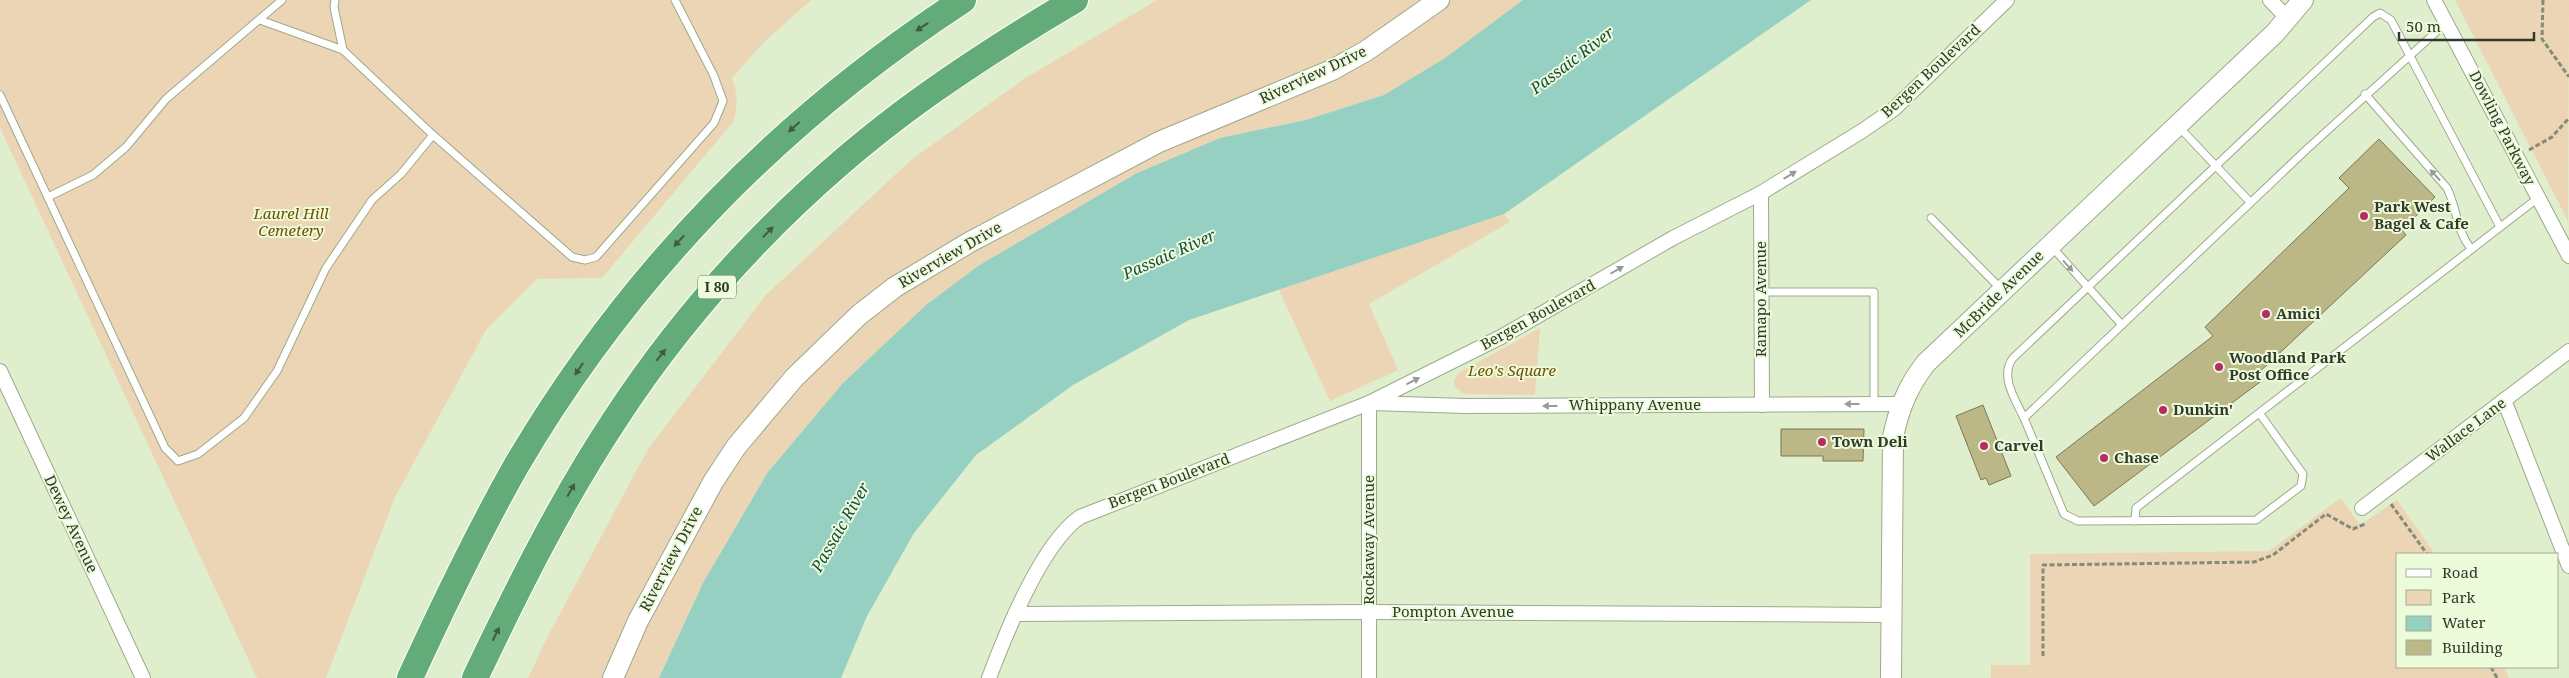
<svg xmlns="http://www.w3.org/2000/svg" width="2569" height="678" font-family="'Noto Serif',serif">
<rect width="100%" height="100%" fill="#dfeecd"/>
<g fill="#ecd5b4">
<path d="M0,0h811l-47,42 -32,36c6,17 6,28 1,44l-131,156 -65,1 -51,51 -91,167 -69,181h-69l-257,-550z"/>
<path d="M1157,0h366l-78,58 -61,37 -78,25 -86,18 -83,35 -159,93 -52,39 -83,78 -75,89 -65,111 -44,95h-131l19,-40 101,-189 118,-154 145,-135 113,-81z"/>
<path d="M2455,0h114l-1,221z"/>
<path d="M1504,214l6,8 -141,82 29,66 -68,31 -51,-111z"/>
<path d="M1540,328l-5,67 -71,-1 -9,-7 -1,-7 6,-8z"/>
<path d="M2341,498l19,27 37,-25 38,54h-37v113h106l5,11h-518v-13h39v-111l239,-3z"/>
</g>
<path fill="#95d0c2" d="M1523,0h288l-307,214 -315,106 -116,65 -97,70 -62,78 -47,83 -26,62h-182l44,-95 65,-111 75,-89 83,-78 52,-39 159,-93 83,-35 86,-18 78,-25 61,-37z"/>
<g fill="#bcb787" stroke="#7b7758">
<path d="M2379,139l56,58 -33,33 4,5 -151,141 5,6 -166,124 -38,-49 157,-121 -8,-9 144,-139 -10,-10z"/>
<path d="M1983,405l28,71 -22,9 -3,-7 -5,2 -25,-64z"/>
<path d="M1781,429h83l-1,32h-40v-5h-42z"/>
</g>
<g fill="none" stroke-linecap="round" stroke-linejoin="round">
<g stroke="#9caa8b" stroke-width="9">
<g id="lane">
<path d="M335,0l-1,7 9,43"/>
<path d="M260,20l83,30 90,85 139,122 13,3 11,-3 118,-134 9,-22 -9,-25 -39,-76"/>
<path d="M2365,94l82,94c11,22 8,40 24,61"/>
<path d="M0,95l165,353 13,13 20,-7 46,-36 33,-47 49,-103 46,-68 29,-26 32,-39"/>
<path d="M2178,126l72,76"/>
<path d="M48,197l45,-22 33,-28 40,-48 116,-99"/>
<path d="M1931,218l71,72"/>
<path d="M2052,247l70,78"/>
<path d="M1761,292h113v112"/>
<path d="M2260,414l43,60 -2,12 -45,34 -178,1 -14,-7 -40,-96 283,-269 139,-126"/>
<path d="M2024,418c-8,-17 -25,-42 -11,-60l360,-341 7,-4 11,7 109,207"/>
<path d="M2135,521l1,-13 402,-310"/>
</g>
</g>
<g stroke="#9caa8b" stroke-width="16">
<g id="street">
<path d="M2270,0l18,19"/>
<path d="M2434,0l135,256"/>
<path d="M1761,193l1,212"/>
<path d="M0,371l143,307"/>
<path d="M2504,400l65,166"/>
<path d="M1369,403v275"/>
<path d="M1370,403l95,3 436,-2"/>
<path d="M2362,508l207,-157"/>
<path d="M1015,614l354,-2 522,3"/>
<path d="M989,678c17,-45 52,-134 91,-161l289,-114 132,-66 172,-99 88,-45 101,-62 32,-22 113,-109"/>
</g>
</g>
<g stroke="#9caa8b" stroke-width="22">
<g id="secondary">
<path d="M613,678l25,-57 75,-139 23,-35 58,-69 65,-63 36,-28 75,-45 189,-100 173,-72 34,-19 73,-51"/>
<path d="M1891,678l2,-241c6,-29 15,-51 33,-74l349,-330 28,-33"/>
</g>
</g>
<g stroke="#fff" stroke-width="28">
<g id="highway">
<path d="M410,678c33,-72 67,-143 106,-212 112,-191 262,-345 447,-466"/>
<path d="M475,678c42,-88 85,-175 139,-257 81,-125 191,-239 313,-326 48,-34 97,-65 148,-95"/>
</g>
</g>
<g stroke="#828c76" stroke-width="3" stroke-dasharray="5 2.5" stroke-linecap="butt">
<path d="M2543,0l-1,39 27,38"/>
<path d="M2529,150l23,-13 17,-19"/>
<path d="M2391,504l36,50"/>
<path d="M2043,656v-91l211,-3 19,-7 53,-41 27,15 12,-5"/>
<path d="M2491,667l6,11"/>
</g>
<use href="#lane" stroke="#fff" stroke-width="7"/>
<use href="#street" stroke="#fff" stroke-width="14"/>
<use href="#secondary" stroke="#fff" stroke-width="20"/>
<use href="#highway" stroke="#63ab79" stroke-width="26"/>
</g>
<defs><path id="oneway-solid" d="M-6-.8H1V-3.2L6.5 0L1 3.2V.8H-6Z" transform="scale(1.25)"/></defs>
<g fill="#415a42">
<use href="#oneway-solid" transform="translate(922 27) rotate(146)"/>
<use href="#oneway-solid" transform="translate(794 127) rotate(138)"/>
<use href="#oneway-solid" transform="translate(768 232) rotate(-46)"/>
<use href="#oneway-solid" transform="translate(679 241) rotate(133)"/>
<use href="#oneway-solid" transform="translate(661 355) rotate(-52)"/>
<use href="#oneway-solid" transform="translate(579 369) rotate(124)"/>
<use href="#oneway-solid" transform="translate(571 490) rotate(-61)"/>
<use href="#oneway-solid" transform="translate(496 634) rotate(-64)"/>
</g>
<g fill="#989c95">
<use href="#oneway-solid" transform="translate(1790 175) rotate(-31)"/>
<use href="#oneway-solid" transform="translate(2435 175) rotate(-133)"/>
<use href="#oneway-solid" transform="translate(2068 266) rotate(48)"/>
<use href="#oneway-solid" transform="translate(1617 270) rotate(-30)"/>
<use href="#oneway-solid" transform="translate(1413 381) rotate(-27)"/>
<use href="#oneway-solid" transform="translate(1852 404) rotate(180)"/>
<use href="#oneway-solid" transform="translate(1550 406) rotate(180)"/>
</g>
<g fill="#b72b62" stroke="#ecfbda" stroke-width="2">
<circle cx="2364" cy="216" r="5"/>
<circle cx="2266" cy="314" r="5"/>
<circle cx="2219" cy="367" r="5"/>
<circle cx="2163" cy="410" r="5"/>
<circle cx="1822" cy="442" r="5"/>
<circle cx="1984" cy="446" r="5"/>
<circle cx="2104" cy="458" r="5"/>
</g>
<g text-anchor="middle" stroke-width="4" stroke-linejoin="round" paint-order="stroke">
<rect fill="#ecfbda" stroke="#6a7260" stroke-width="1" x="698" y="275.5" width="38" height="23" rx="4"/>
<g font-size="14" font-weight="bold" fill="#32382b">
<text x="717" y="292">I 80</text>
</g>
<g font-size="15" fill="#32382b" stroke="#ecfbda">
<text transform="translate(1931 71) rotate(-43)" y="5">Bergen Boulevard</text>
<text transform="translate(1313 75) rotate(-25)" y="5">Riverview Drive</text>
<text transform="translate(2502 128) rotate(63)" y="5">Dowling Parkway</text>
<text transform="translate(950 255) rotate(-30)" y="5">Riverview Drive</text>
<text transform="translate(1999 294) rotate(-44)" y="5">McBride Avenue</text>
<text transform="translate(1761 299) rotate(-90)" y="5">Ramapo Avenue</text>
<text transform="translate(1538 315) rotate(-29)" y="5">Bergen Boulevard</text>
<text x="1635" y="410">Whippany Avenue</text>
<text transform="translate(2466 430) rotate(-37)" y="5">Wallace Lane</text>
<text transform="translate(1169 481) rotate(-21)" y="5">Bergen Boulevard</text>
<text transform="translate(71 524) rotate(65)" y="5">Dewey Avenue</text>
<text transform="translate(1369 540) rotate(-90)" y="5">Rockaway Avenue</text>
<text transform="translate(671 559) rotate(-62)" y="5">Riverview Drive</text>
<text x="1453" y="617">Pompton Avenue</text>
</g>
<g font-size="15" font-weight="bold" fill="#32382b" stroke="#ecfbda" text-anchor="start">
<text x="2374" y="212">Park West<tspan x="2374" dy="17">Bagel &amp; Cafe</tspan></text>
<text x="2276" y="319">Amici</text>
<text x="2229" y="363">Woodland Park<tspan x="2229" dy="17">Post Office</tspan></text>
<text x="2173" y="415">Dunkin'</text>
<text x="1832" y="447">Town Deli</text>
<text x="1994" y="451">Carvel</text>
<text x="2114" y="463">Chase</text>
</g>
<g font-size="15" font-style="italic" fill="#754f03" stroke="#ecfbda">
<text x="291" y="219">Laurel Hill<tspan x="291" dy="17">Cemetery</tspan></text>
<text x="1512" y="376">Leo's Square</text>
</g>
<g font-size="16" font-style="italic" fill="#194c42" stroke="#ecfbda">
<text transform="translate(1572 60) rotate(-37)" y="6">Passaic River</text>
<text transform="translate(1169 254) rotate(-24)" y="6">Passaic River</text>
<text transform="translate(840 527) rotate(-60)" y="6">Passaic River</text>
</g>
</g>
<rect x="2396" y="553" width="162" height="115" fill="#ecfbda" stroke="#a2ad94"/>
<rect x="2406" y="569" width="25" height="8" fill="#ffffff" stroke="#a2ad94"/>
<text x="2442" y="578" font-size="15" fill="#32382b">Road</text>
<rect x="2406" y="590" width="25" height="15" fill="#ecd5b4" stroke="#a2ad94"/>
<text x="2442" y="603" font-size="15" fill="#32382b">Park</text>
<rect x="2406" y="616" width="25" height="15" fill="#95d0c2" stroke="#a2ad94"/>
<text x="2442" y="628" font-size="15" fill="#32382b">Water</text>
<rect x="2406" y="640" width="25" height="15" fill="#bcb787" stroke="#a2ad94"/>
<text x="2442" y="653" font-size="15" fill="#32382b">Building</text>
<path d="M2399 32v8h135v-8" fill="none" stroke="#32382b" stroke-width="2.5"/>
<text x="2406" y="32" font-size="15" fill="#32382b" stroke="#ecfbda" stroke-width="4" paint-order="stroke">50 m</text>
</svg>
